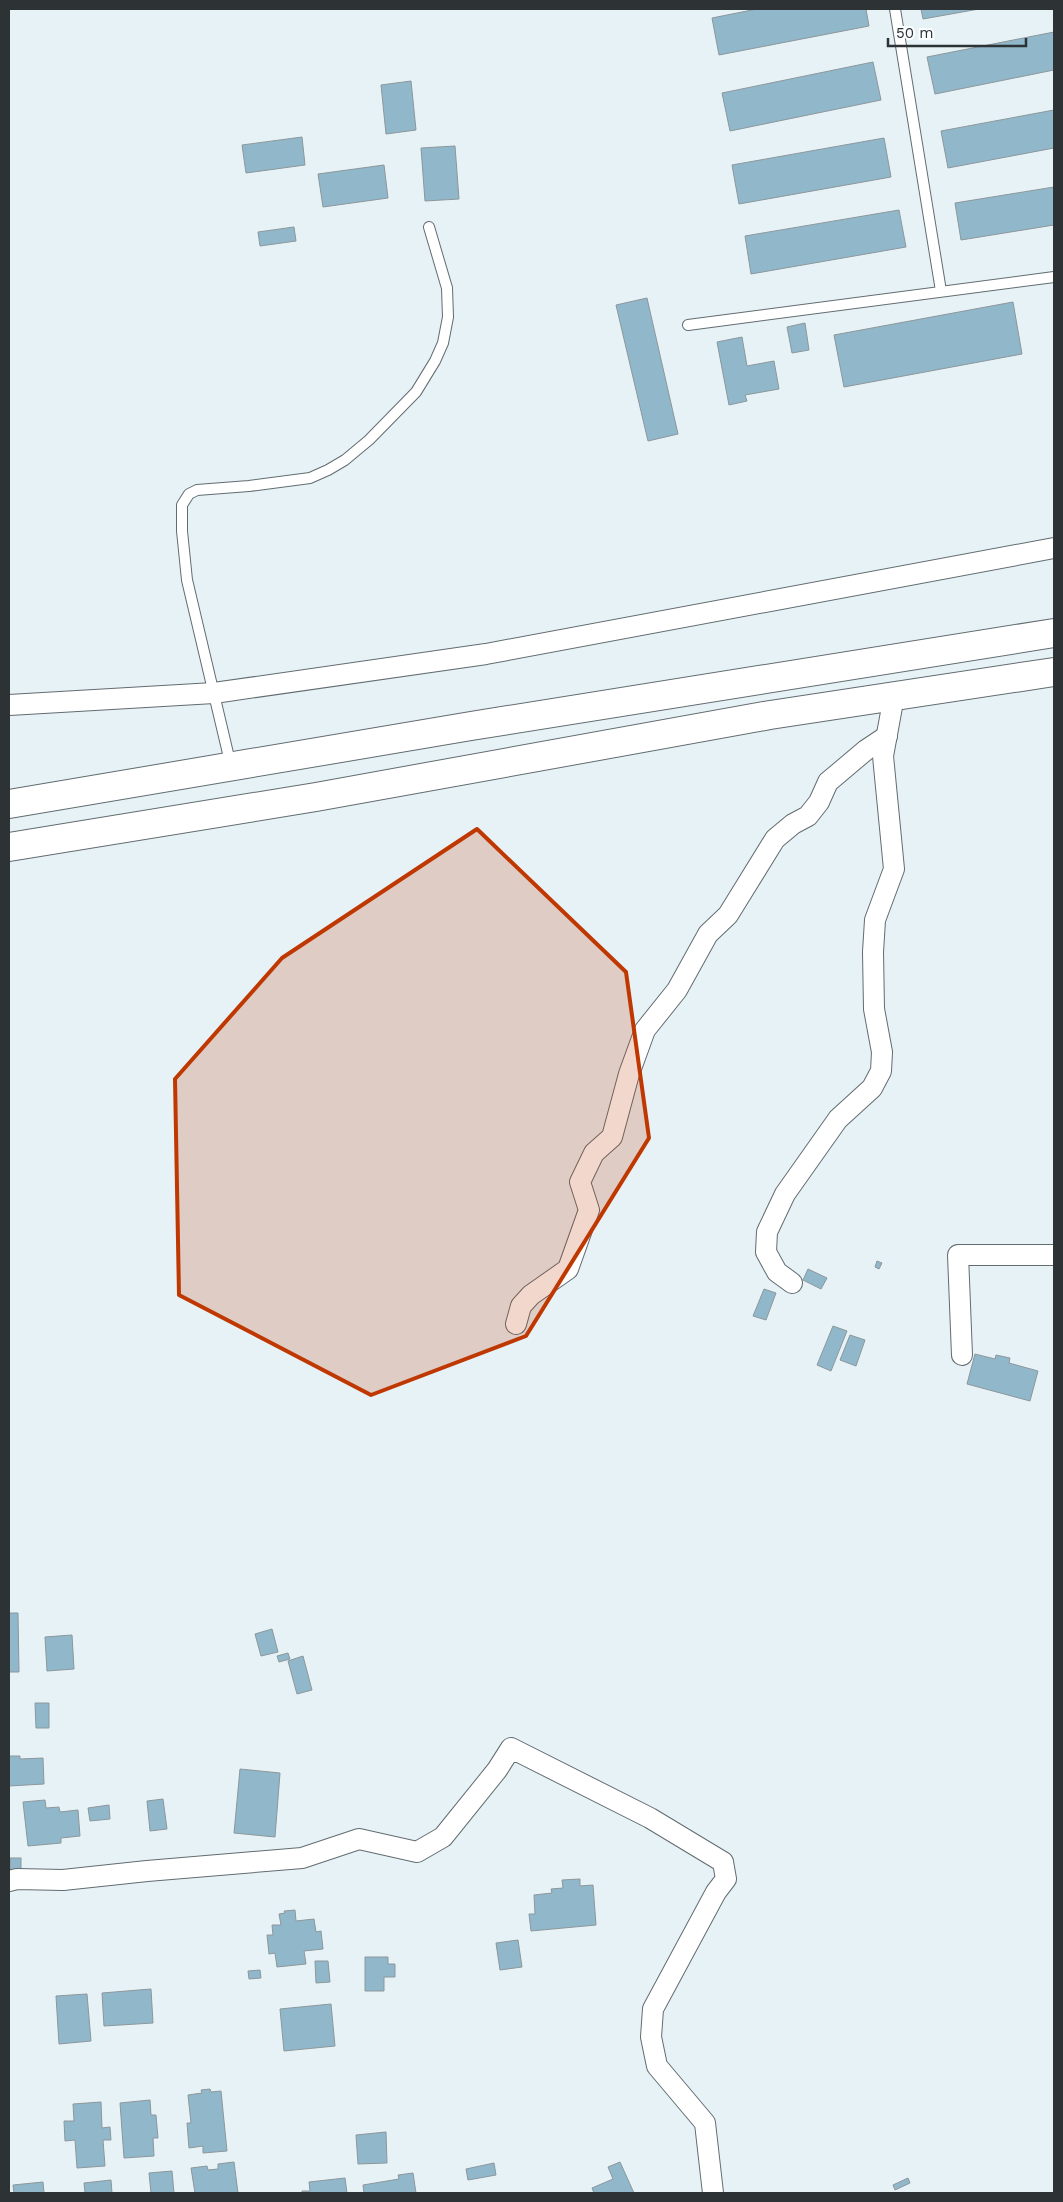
<svg xmlns="http://www.w3.org/2000/svg" width="1063" height="2202" font-family="'Work Sans',sans-serif">
<rect width="100%" height="100%" fill="#e7f2f7"/>
<g fill="#91b8ca" stroke="#8c979b">
<path d="M757,9h109l3,17 -150,29 -7,-37z"/>
<path d="M921,9h58l-56,10z"/>
<path d="M1054,32v38l-119,24 -8,-37z"/>
<path d="M873,62l8,38 -151,31 -8,-38z"/>
<path d="M411,81l5,49 -30,4 -5,-49z"/>
<path d="M1054,110v38l-106,20 -7,-37z"/>
<path d="M302,137l3,28 -59,8 -4,-28z"/>
<path d="M884,138l7,39 -152,27 -7,-39z"/>
<path d="M455,146l4,53 -34,2 -4,-53z"/>
<path d="M384,165l4,33 -65,9 -5,-33z"/>
<path d="M1054,187v38l-93,15 -6,-37z"/>
<path d="M899,210l7,37 -155,27 -6,-38z"/>
<path d="M294,227l2,14 -36,5 -2,-14z"/>
<path d="M647,298l31,136 -30,7 -32,-136z"/>
<path d="M1013,302l9,52 -178,33 -10,-52z"/>
<path d="M805,323l4,27 -17,3 -5,-26z"/>
<path d="M742,337l5,29 27,-5 5,28 -34,6 2,6 -18,4 -12,-63z"/>
<path d="M877,1261l5,2 -3,6 -4,-2z"/>
<path d="M808,1269l19,9 -6,11 -18,-9z"/>
<path d="M764,1289l12,4 -10,27 -13,-4z"/>
<path d="M833,1326l14,5 -16,40 -14,-6z"/>
<path d="M850,1335l15,5 -9,26 -16,-6z"/>
<path d="M975,1354l20,5 1,-4 14,3 -1,5 29,8 -8,30 -63,-17z"/>
<path d="M9,1613h9l1,59h-10z"/>
<path d="M272,1629l6,23 -17,4 -6,-22z"/>
<path d="M72,1635l2,34 -27,2 -2,-34z"/>
<path d="M288,1653l2,6 -11,3 -2,-6z"/>
<path d="M303,1656l9,34 -15,4 -9,-33z"/>
<path d="M35,1703h14v25h-13z"/>
<path d="M9,1756h11v3l23,-1 1,26 -35,2z"/>
<path d="M240,1769l40,4 -5,64 -41,-4z"/>
<path d="M163,1799l4,30 -17,2 -3,-30z"/>
<path d="M45,1800l1,8 13,-1 1,5 18,-2 2,26 -19,2v5l-33,3 -5,-44z"/>
<path d="M109,1805l1,14 -20,2 -2,-13z"/>
<rect x="10" y="1858" width="11" height="12"/>
<path d="M580,1879v7l13,-1 3,40 -65,6 -2,-17h6l-1,-19 18,-2 -1,-4 12,-1 -1,-8z"/>
<path d="M295,1910l1,11 18,-2 2,13 5,-1 2,18 -19,2 2,13 -29,3 -2,-14 -6,1 -2,-19h6l-1,-10h9l-2,-11 6,-1 -1,-2z"/>
<path d="M518,1940l4,27 -22,3 -4,-27z"/>
<path d="M365,1957h23v7h7v13h-11v14h-19z"/>
<path d="M315,1961h13l2,21 -14,1z"/>
<path d="M260,1970l1,8 -12,1 -1,-8z"/>
<path d="M151,1989l2,34 -49,3 -2,-33z"/>
<path d="M87,1994l4,47 -32,3 -3,-48z"/>
<path d="M331,2004l4,42 -51,5 -4,-42z"/>
<path d="M210,2089l1,3 10,-1 6,60 -24,2v-7l-14,2 -2,-25h4l-3,-28 14,-2 -1,-3z"/>
<path d="M150,2100l1,15h5l2,23h-5l1,18 -30,2 -4,-55z"/>
<path d="M101,2102l1,26 8,-1 1,13h-8l2,26 -28,2 -2,-28 -10,1 -1,-20h10l-1,-17z"/>
<path d="M386,2132l1,31 -29,1 -2,-29z"/>
<path d="M234,2162l4,31h-43l-4,-25 16,-2 1,4 10,-1v-5z"/>
<path d="M620,2162l14,31h-40l-2,-5 21,-9 -5,-12z"/>
<path d="M494,2163l2,12 -28,5 -2,-11z"/>
<path d="M172,2171l2,22h-23l-2,-20z"/>
<path d="M413,2173l3,20h-52l-1,-8 36,-6 -1,-4z"/>
<path d="M345,2178l2,15h-45v-2h8l-1,-9z"/>
<path d="M908,2178l2,5 -15,7 -2,-5z"/>
<path d="M111,2180l1,13h-27l-1,-10z"/>
<path d="M43,2182l1,11h-30l-1,-8z"/>
</g>
<g fill="none" stroke-linecap="round" stroke-linejoin="round">
<g stroke="#626c70" stroke-width="12">
<g id="service">
<path d="M895,9l46,282"/>
<path d="M688,325l366,-48"/>
<path d="M231,766l-44,-186 -5,-49v-26l7,-11 8,-4 52,-4 61,-8 18,-8 17,-10 24,-20 47,-48 19,-31 8,-18 5,-26 -1,-29 -18,-61"/>
</g>
</g>
<g stroke="#626c70" stroke-width="22">
<g id="minor">
<path d="M9,705l205,-12 272,-39 568,-106"/>
<path d="M792,1283l-15,-11 -11,-20 1,-20 18,-38 53,-75 34,-31 9,-17 1,-19 -8,-43 -1,-57 2,-32 19,-51 -11,-113 11,-60"/>
<path d="M516,1324l5,-18 10,-11 37,-26 21,-59 -9,-28 14,-29 18,-16 17,-63 16,-44 32,-40 31,-56 20,-19 47,-76 18,-15 15,-8 11,-14 9,-20 38,-32 21,-14"/>
<path d="M962,1355l-4,-100h96"/>
<path d="M9,1881l8,-2 46,1 84,-9 155,-13 57,-19 58,13 26,-15 54,-67 14,-22 139,70 73,44 3,17 -10,13 -63,117 -2,28 6,29 48,57 8,70"/>
</g>
</g>
<g stroke="#626c70" stroke-width="30">
<g id="trunk">
<path d="M9,804l462,-78 583,-93"/>
<path d="M9,847l307,-50 454,-82 284,-43"/>
</g>
</g>
<use href="#service" stroke="#fff" stroke-width="10"/>
<use href="#minor" stroke="#fff" stroke-width="20"/>
<use href="#trunk" stroke="#fff" stroke-width="28"/>
</g>
<path fill="#c03801" fill-opacity="0.2" stroke="#c03801" stroke-width="4" stroke-linejoin="round" d="M477,829l149,143 23,166 -123,198 -155,59 -192,-100 -4,-216 107,-121z"/>
<rect width="1063" height="2202" fill="none" stroke="#2d3234" stroke-width="20"/>
<path d="M888 38v8h138v-8" fill="none" stroke="#2d3234" stroke-width="2.5"/>
<text x="896" y="38" font-size="15" fill="#2d3234" stroke="#fcfeff" stroke-width="4" paint-order="stroke">50 m</text>
</svg>
